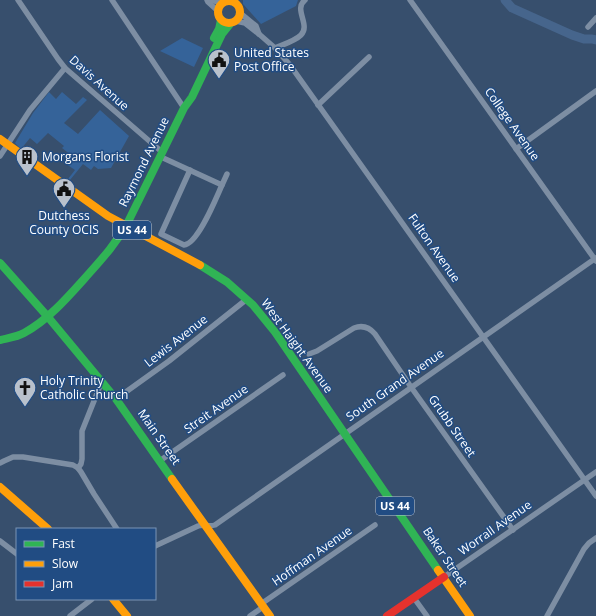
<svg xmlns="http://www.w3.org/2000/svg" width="596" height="616" font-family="'Open Sans',sans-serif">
<rect width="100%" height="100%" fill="#374f6d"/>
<g fill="#356399">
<path d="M243,0h55l-2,6 -35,18 -18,-20z"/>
<path d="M182,38l21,10 -9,19 -34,-16z"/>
<path d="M49,92l7,7 6,-7 14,12 7,-7 4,3 -23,23 14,11 22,-24 29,26 -18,32 -13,1 -4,-3 -3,4 -8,-6 -13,16 -2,-1 7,-9 -9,-6 5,-9 -9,-7 2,-2 -16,-13 -11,11 -7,-6 -9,11 -6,-6 18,-30z"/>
</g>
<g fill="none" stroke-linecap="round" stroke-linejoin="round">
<path stroke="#46658c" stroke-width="9" d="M505,0l7,8 60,27 12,4h8l4,1"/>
<g stroke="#7d8ea3" stroke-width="5.5">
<path d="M18,0l40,59 7,9 97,84"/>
<path d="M112,0l72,108"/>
<path d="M207,0l1,2 10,9"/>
<path d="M212,0l10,4"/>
<path d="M410,0l186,261"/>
<path d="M240,13l16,13 3,8"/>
<path d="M236,21l9,2 14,11 16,14 15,17 306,431"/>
<path d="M588,27l8,-9"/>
<path d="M275,48c7,-3 20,-7 26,-13 10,-10 -8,-26 4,-35"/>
<path d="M318,105l51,-48"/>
<path d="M516,149l80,-58"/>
<path d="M0,156l30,-46 35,-42"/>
<path d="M161,157l61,28 5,-11"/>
<path d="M190,170l-29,64 23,11c14,-1 32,-47 38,-60"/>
<path d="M309,354l8,-3 37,-23c8,-3 15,-1 21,6l36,53 102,143"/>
<path d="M116,399l53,-38 78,-62"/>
<path d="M161,460l122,-85"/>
<path d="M0,463l4,-2 9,-4h10l50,8 5,3 3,4 13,22 23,35"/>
<path d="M78,468l3,-4 1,-5v-28l20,-50"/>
<path d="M0,541l17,13"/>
<path d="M155,546l43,-20c6,-2 11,1 17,-1l381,-267"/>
<path d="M444,577l152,-105"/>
<path d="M414,598l13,18"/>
<path d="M261,604l114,-79"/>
<path d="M70,616l22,-17"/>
<path d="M250,616l13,-9"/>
<path d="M547,616l37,-67 5,-6 7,-5"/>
</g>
<g stroke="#30b455" stroke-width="8">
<path d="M214,38l5,-9 2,-9"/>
<path d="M0,263l48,54 68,82 56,80"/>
<path d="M200,265l27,17 26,23 22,27 163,238"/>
<path d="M0,340c8,-2 17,-3 24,-7 24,-13 43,-35 61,-55 16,-18 31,-34 43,-56l56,-114 8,-11 30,-63 8,-10"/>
</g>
<g stroke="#ff9f0a" stroke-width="8">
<circle cx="229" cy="12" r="11"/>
<path d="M0,139l108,77 92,49"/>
<path d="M172,479l98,137"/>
<path d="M0,487l48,42"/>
<path d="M438,570l32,46"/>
<path d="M113,599l14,17"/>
</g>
<path stroke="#e5322d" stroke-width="8" d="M387,616l57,-39"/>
</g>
<defs>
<g id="civic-pin" transform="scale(1.15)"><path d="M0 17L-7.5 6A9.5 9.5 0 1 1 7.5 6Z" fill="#b9c1cc" stroke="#214c83"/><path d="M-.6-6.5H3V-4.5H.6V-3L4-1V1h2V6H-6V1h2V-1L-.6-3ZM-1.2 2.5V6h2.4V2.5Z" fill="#111"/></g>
<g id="building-pin" transform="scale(1.15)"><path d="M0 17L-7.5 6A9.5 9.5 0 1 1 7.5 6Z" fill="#b9c1cc" stroke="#214c83"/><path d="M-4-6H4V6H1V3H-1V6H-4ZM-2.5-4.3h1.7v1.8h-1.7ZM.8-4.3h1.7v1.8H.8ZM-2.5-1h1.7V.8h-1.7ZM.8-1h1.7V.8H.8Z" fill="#111"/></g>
<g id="church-pin" transform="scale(1.15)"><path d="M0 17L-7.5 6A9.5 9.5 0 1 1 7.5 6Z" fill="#b9c1cc" stroke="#214c83"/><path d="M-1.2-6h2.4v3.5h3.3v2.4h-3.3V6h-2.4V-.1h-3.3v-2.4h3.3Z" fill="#111"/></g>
</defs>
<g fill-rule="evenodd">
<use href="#civic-pin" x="219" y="60"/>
<use href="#building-pin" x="27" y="157"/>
<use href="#civic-pin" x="64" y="189"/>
<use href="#church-pin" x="25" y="388"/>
</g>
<g text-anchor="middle" stroke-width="3" stroke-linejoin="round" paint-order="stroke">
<g fill="#214c83" stroke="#bcc9da" stroke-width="1">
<rect x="113" y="221" width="38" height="18" rx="3"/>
<rect x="376" y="497" width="38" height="18" rx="3"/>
</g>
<g font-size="11" font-weight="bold" fill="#fff">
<text x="132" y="234">US 44</text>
<text x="395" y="510">US 44</text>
</g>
<g font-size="12" fill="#fff" stroke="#214c83" text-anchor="start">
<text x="234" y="57">United States<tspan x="234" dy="14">Post Office</tspan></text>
<text x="42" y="161">Morgans Florist</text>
<text x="64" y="220" text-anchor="middle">Dutchess<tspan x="64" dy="14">County OCIS</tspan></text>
<text x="40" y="385">Holy Trinity<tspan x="40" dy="14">Catholic Church</tspan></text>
</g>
<g font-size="12" fill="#fff" stroke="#214c83">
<text transform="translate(99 83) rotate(42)" y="4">Davis Avenue</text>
<text transform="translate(512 124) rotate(55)" y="4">College Avenue</text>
<text transform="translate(144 162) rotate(-64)" y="4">Raymond Avenue</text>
<text transform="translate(434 248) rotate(55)" y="4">Fulton Avenue</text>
<text transform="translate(176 341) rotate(-38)" y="4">Lewis Avenue</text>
<text transform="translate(297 346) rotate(54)" y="4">West Haight Avenue</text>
<text transform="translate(395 385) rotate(-35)" y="4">South Grand Avenue</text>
<text transform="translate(216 409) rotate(-35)" y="4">Streit Avenue</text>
<text transform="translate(452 426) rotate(55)" y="4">Grubb Street</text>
<text transform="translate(159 437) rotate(55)" y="4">Main Street</text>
<text transform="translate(495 528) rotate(-35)" y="4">Worrall Avenue</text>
<text transform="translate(312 556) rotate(-35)" y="4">Hoffman Avenue</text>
<text transform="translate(445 557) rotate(56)" y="4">Baker Street</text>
</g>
</g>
<rect x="16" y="528" width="140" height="72" fill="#214c83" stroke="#7a94b5"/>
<rect x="24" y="541" width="20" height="6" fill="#30b455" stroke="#7a94b5"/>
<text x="52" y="548" font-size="12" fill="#ffffff">Fast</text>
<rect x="24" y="561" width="20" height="6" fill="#ff9f0a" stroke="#7a94b5"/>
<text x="52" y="568" font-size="12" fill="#ffffff">Slow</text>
<rect x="24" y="581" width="20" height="6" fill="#e5322d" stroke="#7a94b5"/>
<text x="52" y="588" font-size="12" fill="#ffffff">Jam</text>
</svg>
